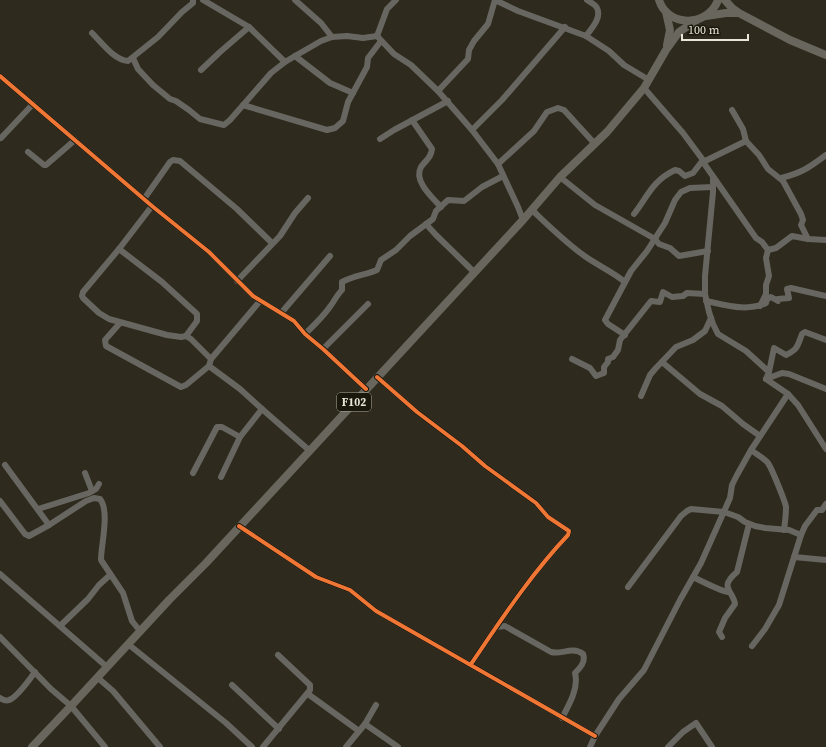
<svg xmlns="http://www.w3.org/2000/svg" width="826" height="747" font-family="'Source Serif 4',serif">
<rect width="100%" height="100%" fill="#2e2a1d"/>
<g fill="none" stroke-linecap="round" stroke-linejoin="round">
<g stroke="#686661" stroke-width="6">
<path d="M203,0l46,27 36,35"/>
<path d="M295,0l26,23 11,14"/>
<path d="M495,0l23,11 68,25 23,15 15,14 25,15"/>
<path d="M92,33c9,9 22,27 36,28l30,-24 24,-25 11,-9v-3"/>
<path d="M377,36l17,18 17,11 27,26 34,39 26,34 20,43 5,13"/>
<path d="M377,36l10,-27 9,-9"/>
<path d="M586,36c5,-7 16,-18 11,-28 -1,-3 -7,-6 -10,-8"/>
<path d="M295,56l35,27 23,10"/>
<path d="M133,58l5,11 15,16 17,14 6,2 13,9 11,9 24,6 6,-5 41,-47 14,-11 10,-6 26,-15 11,-4 15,-1 16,2 14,-2"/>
<path d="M201,70l19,-18 29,-25"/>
<path d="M0,76l152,130 57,46 44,44 41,25 11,13 18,15 43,40"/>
<path d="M644,88l39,45 20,27v2l53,76 6,4 6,8 -2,8 3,18 -3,9v9l-6,12"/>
<path d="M438,91l30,-32 1,-9 5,-9 14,-17 7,-24"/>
<path d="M243,105l84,25 8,-2 8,-7 5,-19 19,-35 1,-9 13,-17"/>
<path d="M732,110l11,19 3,12 13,14 9,14 15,12 18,33 2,6 -2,5 7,14"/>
<path d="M412,120l20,29c-1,9 -6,11 -11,18 -8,14 12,31 20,40"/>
<path d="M472,130l30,-30 63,-73"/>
<path d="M1,138l32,-34"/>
<path d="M380,139l14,-9 54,-29"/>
<path d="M28,152l16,13h2l29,-25"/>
<path d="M703,162l43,-21"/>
<path d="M498,164l36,-33 13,-19 11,-4 6,2 31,34"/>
<path d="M560,177l35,28 60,34 4,5 11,4 9,8 29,-5"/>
<path d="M713,178v14l-8,84v18l4,18 4,12 5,10 28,17 23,21 -3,7"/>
<path d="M781,178c20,-5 28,-10 45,-23"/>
<path d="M144,199l26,-37 3,-2 7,1 57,48 35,34"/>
<path d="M152,206l-33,43 -36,43 -1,4 1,2 16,15 10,6 58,16 14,2 5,-1 5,3 20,20 -2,7 31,23 22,20 48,42"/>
<path d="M532,210c17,16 34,33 54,47 13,9 27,15 39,25"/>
<path d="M634,214c14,-18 18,-33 41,-44l4,1 6,5 8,-3 10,-13"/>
<path d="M426,224l10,11 38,37"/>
<path d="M119,249l43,33 35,32v7l-11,15"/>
<path d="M768,250l8,-2 16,-12 16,3 18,1"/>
<path d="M237,281l43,-45 15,-23 13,-15"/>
<path d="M706,301c20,4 41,11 60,2l1,-4 4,-2 7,4v-2l11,-1 -2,-9 4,-1 35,8"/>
<path d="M282,312l48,-56"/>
<path d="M120,323l-15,17 1,6 75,41 5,-2 23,-19"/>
<path d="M305,334c8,-8 17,-16 24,-26 5,-6 7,-12 13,-18v-8c11,-6 23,-7 35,-12l4,-10 15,-10 14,-14 23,-17 3,-8 12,-11 16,1 18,-14 21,-11"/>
<path d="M625,335l-17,-11 -3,-4 26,-49 16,-20 18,-28 10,-23 6,-8 9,-4 23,-1"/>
<path d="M323,349l45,-45"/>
<path d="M211,359l49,-58"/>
<path d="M572,359l18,9 6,8 8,-3v-6l4,-5v-3l5,-2 5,-7 2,-10 31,-39 9,1 3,-10 9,5 11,-1 4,-3 18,1"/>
<path d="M662,362l38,32 22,12 21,18 17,12"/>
<path d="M769,372l5,-24 12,7c12,-6 11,-8 16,-21l3,-2 21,8"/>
<path d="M377,377l40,35 45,34 23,20 51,37 12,14 21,14 -1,4c-37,39 -67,85 -97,129"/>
<path d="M766,379l22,15 10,11 28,44"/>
<path d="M766,379l16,-6 7,1 37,15"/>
<path d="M641,396l9,-21 5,-6 21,-22 17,-7 12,-9 6,-13"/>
<path d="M751,450c5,4 13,8 17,13 4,6 17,38 18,44 0,8 -1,15 -2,23"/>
<path d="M5,465l44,60"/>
<path d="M85,473l7,18"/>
<path d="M193,473l24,-46h5l18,10"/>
<path d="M221,477l19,-40 22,-28"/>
<path d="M0,501l25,33 4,2 20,-11 37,-24 8,-3 6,1c10,12 1,46 1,61l22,33 9,28 8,10"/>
<path d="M38,509l51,-16 7,-4 3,-5"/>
<path d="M239,526l77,51 34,13 26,21 219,125"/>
<path d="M794,557l32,3"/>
<path d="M0,574l107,93"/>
<path d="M693,577c8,4 28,14 35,15"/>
<path d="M628,587l53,-71 6,-5 4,-2 33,3 14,5 7,5 10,4 10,2 24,2 12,5"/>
<path d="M60,626l28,-27 11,-14 11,-10"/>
<path d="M496,627l9,-1 46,26c11,3 21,-6 32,2 3,8 -3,14 -8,19 4,15 -6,32 -13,45"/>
<path d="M0,637l51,52 20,17 34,41"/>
<path d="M722,637l-3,-5 6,-14 10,-14c-2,-14 -17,-16 2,-32l12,-48"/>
<path d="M128,644l98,79 26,24"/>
<path d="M752,646l13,-17 14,-24 22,-70 4,-9 12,-16h5l4,-6"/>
<path d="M98,678l15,13 47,56"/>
<path d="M232,685l47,44"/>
<path d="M308,694l51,37"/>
<path d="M0,698c3,2 6,3 9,2 7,-2 21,-21 26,-28"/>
<path d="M365,724l33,23"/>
<path d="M263,747l47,-57v-5l-32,-30"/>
<path d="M346,747l19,-23 11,-19"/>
<path d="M590,747l5,-11 24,-37 25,-29 36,-70 21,-37 29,-65 2,-13 5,-10 14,-25 37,-56"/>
<path d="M668,747l15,-15 13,-9 16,24"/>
</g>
<g stroke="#69665d" stroke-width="8">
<path d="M659,0c9,28 49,27 59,0"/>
<path d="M725,0l7,8 7,5 51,27 36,15"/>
<path d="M666,12l4,18 -3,15"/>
<path d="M706,16l20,-3h12"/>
<path d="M32,747l39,-41 98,-106 37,-37 317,-343 37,-43 47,-45 37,-44 22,-38 13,-18 18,-12"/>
</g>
<g stroke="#1a170c" stroke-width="6">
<g id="cycleway">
<path d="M0,76l152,130 57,46 44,44 41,25 11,13 18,15 43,40"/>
<path d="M377,377l40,35 45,34 23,20 51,37 12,14 21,14 -1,4c-37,39 -67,85 -97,129"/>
<path d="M239,526l77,51 34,13 26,21 219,125"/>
</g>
</g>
<use href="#cycleway" stroke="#f07635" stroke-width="4"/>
</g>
<g text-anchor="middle" stroke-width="4" stroke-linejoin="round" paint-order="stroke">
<rect fill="#1a170c" stroke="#aca89a" stroke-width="1" x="337" y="393" width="34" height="18" rx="3"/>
<g font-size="11" font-weight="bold" fill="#eae6d7">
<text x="354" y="406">F102</text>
</g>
</g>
<path d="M682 34v6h66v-6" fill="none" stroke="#eae6d7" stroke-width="2"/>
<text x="688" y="34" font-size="12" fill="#eae6d7" stroke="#1a170c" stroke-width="3" paint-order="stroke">100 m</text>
</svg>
